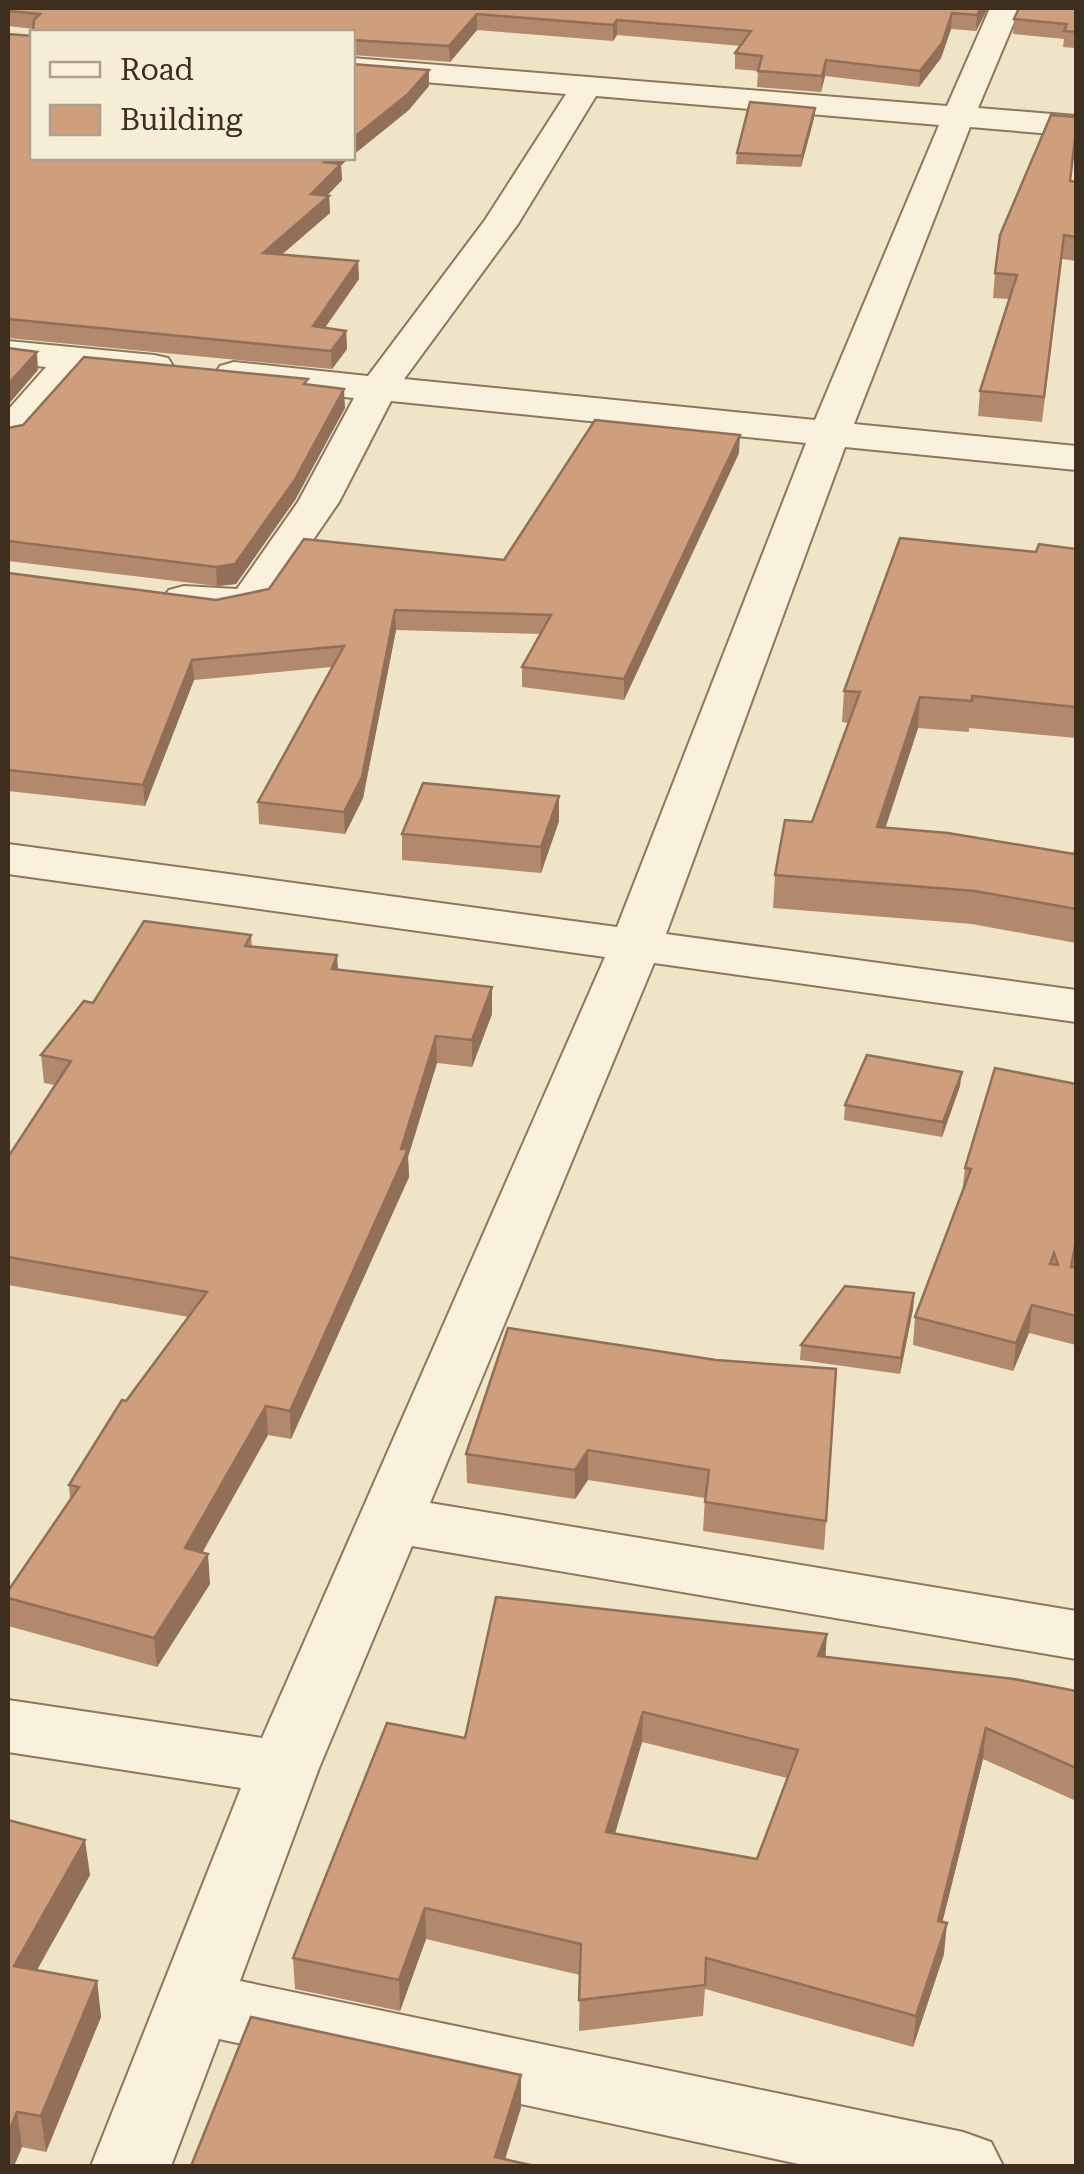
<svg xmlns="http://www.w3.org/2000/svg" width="1084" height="2174" font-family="'Roboto Serif',serif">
<rect width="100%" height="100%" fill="#f0e4c8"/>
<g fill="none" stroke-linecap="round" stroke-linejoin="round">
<g stroke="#8d765c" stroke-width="4">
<g id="minor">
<path d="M990,8h30l-42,100 98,8v20l-106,-9 -116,297 222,22v24l-231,-23 -179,487 410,56v32l-422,-59 -224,540 646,108v48l-664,-113 -93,222 -79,213 723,151 28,10 12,24h-195l-589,-127 -48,127h-80l150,-378 -233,-36v-52l254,38 343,-781 -597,-83v-30l609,83 189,-484 -415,-42 -52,101 -72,105 -28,9 -70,-8 -7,-9 7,-9 15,-4 53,3 61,-87 56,-104 -120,-12 -14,-4 -5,-8 5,-8 14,-4 134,14 117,-156 81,-126 -214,-18v-18l595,48zM596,96l343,29 -124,295 -411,-41 114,-155z"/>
<path d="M8,341l146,14 14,3 5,8 -5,8 -14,3 -70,-6 -62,70 -14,4v-35l38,-43 -38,-4z"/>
</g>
</g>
<use href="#minor" fill="#faf1dc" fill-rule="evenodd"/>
</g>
<g fill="#b2896c" fill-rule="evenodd">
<path d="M8,8h980l-12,23 -25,-2 -10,29 -22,29 -94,-11 -4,16 -64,-5 1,-16 -23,-2v-16l6,-7 -124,-11 -4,6 -136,-11 -27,32 -98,-7v-23l-318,-3 -26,-3z"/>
<path d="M1076,8v40l-13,-1 1,-8 -51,-5 1,-15z"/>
<path d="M8,34l333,131 1,15 -15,16h2l1,17 -48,41 76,7 1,18 -34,49 21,3 1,18 -15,20 -324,-31z"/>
<path d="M814,118l-13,49 -65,-3 1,-11z"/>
<path d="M1071,181l5,1v79l-14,-2 -20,163 -64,-6 2,-25 29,-92 -16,-1 2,-25z"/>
<path d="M308,384l37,24 -50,92 -59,84 -19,2 -209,-25v-133z"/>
<path d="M739,453l-115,247 -102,-13v-20l18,-33 -144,-4 -33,168 -18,36 -86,-10 -1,-22 74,-135 -138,13 -49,126 -137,-15v-218l208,27 288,-40z"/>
<path d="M1076,549v189l-107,-10v4l-51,-4 -33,100 189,26 2,-5v94l-104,-19 -199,-16 2,-33 37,-53 36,-99 -6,-1 2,-31 192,-139z"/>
<path d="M559,821l-18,52 -139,-13v-26z"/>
<path d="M251,935l1,12 86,23 154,17v27l-20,53 -35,-4 -29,94 1,20 -118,262 -23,-4 -66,118 8,31 -53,83 -149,-41v-35l62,-91 -1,-15 57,-84 63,-84 -181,-32v-128l47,-72 -11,-2 -3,-28 52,-52z"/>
<path d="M1076,1084v169l-2,14h2v78l-47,-12 -16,38 -100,-26 2,-28 47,-124 3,-25z"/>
<path d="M960,1086l-18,51 -98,-17 1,-15z"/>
<path d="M914,1293l-1,16 -13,65 -100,-14 1,-15z"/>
<path d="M508,1328l318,193 -2,29 -121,-19 2,-33 -117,-18 -13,19 -108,-16 -1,-29z"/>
<path d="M825,1656l251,35v110l-93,-42 -41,163 2,32 -31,93 -208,-58 -2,27 -124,15 1,-56 -154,-36 -26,72 -105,-22 -2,-31 172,-220zM642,1742l145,36 -30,81 -142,-25z"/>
<path d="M8,1820l82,55 -53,95 60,11 4,36 -55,135 -24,-5 -8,19h-6z"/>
</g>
<g fill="#916f58">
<path d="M981,8h7l-12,23 1,-16z"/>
<path d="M952,13l-1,16 -10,29 -22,29 1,-16z"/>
<path d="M477,14v16l-27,32 -1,-16z"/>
<path d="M617,20v15l-4,6v-16z"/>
<path d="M826,60l-1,16 -4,16 1,-16z"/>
<path d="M429,70v16l-20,24 -57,46v-17z"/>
<path d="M815,108l-1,10 -13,49 1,-11z"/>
<path d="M329,158h21l-9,7 1,15 -30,31 -1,-17 13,-32z"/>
<path d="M329,196l1,17 -66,57 -1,-17z"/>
<path d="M358,261l1,18 -46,65v-18z"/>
<path d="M346,331l1,18 -15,20 -1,-18z"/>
<path d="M37,352l1,18 -30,35v-21z"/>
<path d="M344,389l1,19 -50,92 -59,84 -19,2 -1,-19z"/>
<path d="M740,435l-1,18 -115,247v-21z"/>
<path d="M395,610l1,20 -33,168 -18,36 -1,-22z"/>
<path d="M192,660l2,20 -49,126 -2,-21z"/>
<path d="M920,697l-2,31 -43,132 2,-33z"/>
<path d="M559,796v25l-18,52v-26z"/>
<path d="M337,955l2,27 -7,-13z"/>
<path d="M492,987v27l-20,53v-27z"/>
<path d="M436,1036l1,27 -29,94 1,20 -118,262 -1,-28 111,-262z"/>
<path d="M962,1072l-2,14 -18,51 1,-15z"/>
<path d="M914,1293l-1,16 -13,65 1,-16z"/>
<path d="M1032,1305l-3,28 -16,38 3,-28z"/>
<path d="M266,1406l2,29 -80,143 -3,-30z"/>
<path d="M588,1450v30l-13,19v-29z"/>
<path d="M208,1554l2,30 -53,83 -3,-29z"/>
<path d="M827,1634l-2,30 -7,-8z"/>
<path d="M643,1712l-1,30 -36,121v-31z"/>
<path d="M986,1728l-3,31 -48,193 3,-31z"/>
<path d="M85,1840l5,35 -71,127 -5,-36z"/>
<path d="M425,1908l1,31 -26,72 -1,-31z"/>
<path d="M947,1923l-3,31 -31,93 3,-31z"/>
<path d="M97,1981l4,36 -55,135 -5,-36z"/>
<path d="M521,2075v33l-18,58 -8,-9z"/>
<path d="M17,2112l5,35 -8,19h-6v-32z"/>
</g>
<g fill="#cf9f7d" stroke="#916f58" stroke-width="2.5" fill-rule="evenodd">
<path d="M8,8h973l-4,7 -25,-2 -10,30 -22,28 -94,-11 -4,16 -64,-5 4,-15 -27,-3 16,-22 -134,-11 -4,5 -136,-11 -28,32 -97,-6v-8h-319l1,-12 6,-6 -32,-3z"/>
<path d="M1019,8h57v24l-12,-1 3,-7 -53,-5z"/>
<path d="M8,34l24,2v122h297l-5,4 17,2 -30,30 18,2 -66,57 95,8 -45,65 33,5 -15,20 -323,-32z"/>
<path d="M352,64l77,6 -21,24 -56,45z"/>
<path d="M750,102l65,6 -13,48 -65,-3z"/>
<path d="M1051,115l25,2v13l-6,51 6,1v55l-12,-2 -20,162 -64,-6 37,-116 -22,-2 5,-38z"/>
<path d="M8,348l29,4 -29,32z"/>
<path d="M84,357l224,22 -4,5 40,5 -50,92 -59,83 -19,3 -208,-26v-113l15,-3z"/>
<path d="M595,420l145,15 -116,244 -102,-12 29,-52 -156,-5 -33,167 -18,35 -86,-10 86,-156 -152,14 -49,125 -135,-15v-197l208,27 53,-11 35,-50 200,21z"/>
<path d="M900,538l136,14 3,-8 37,5v158l-104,-11v5l-52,-4 -43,130 71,6 126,21 2,-5v60l-101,-18 -200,-16 10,-55 27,2 48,-130 -16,-1z"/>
<path d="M423,783l136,13 -18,51 -139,-13z"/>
<path d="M144,921l107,14 -6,11 92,9 -5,14 160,18 -20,53 -36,-4 -35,113h7l-118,262 -24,-5 -81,142 23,6 -54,84 -146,-40v-7l71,-104 -10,-2 53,-85 4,1 81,-109 -199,-35v-100l63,-96 -30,-6 43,-54 9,2z"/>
<path d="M867,1055l95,17 -19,50 -98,-17z"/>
<path d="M995,1068l81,16v157l-5,26h5v49l-44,-11 -16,38 -101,-26 56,-148 -6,-1zM1054,1253l4,12 -8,-1z"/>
<path d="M845,1286l69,7 -13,65 -100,-13z"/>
<path d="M508,1328l208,32 120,9 -10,152 -121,-19 4,-32 -121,-20 -13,20 -109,-16z"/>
<path d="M496,1597l331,37 -9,22 196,23 62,12v77l-90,-40 -48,193 9,2 -31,93 -210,-58 -1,27 -126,15 2,-56 -156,-36 -26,72 -106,-22 94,-235 78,15zM643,1712l155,38 -41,109 -151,-27z"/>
<path d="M8,1820l77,20 -71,126 83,15 -56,135 -24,-4 -9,22z"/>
<path d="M251,2017l270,58 -26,82 40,9h-344z"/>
</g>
<rect width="1084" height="2174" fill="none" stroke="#3d2e20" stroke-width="20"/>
<rect x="30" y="30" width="325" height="130" fill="#f7eed8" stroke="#ada18e" stroke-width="2.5"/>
<rect x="50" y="62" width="50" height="15" fill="#faf1dc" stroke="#ada18e" stroke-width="2.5"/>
<text x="120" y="80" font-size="30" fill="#3d2e20">Road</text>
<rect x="50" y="105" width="50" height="30" fill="#cf9f7d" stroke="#ada18e" stroke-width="2.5"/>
<text x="120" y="130" font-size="30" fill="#3d2e20">Building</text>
</svg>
